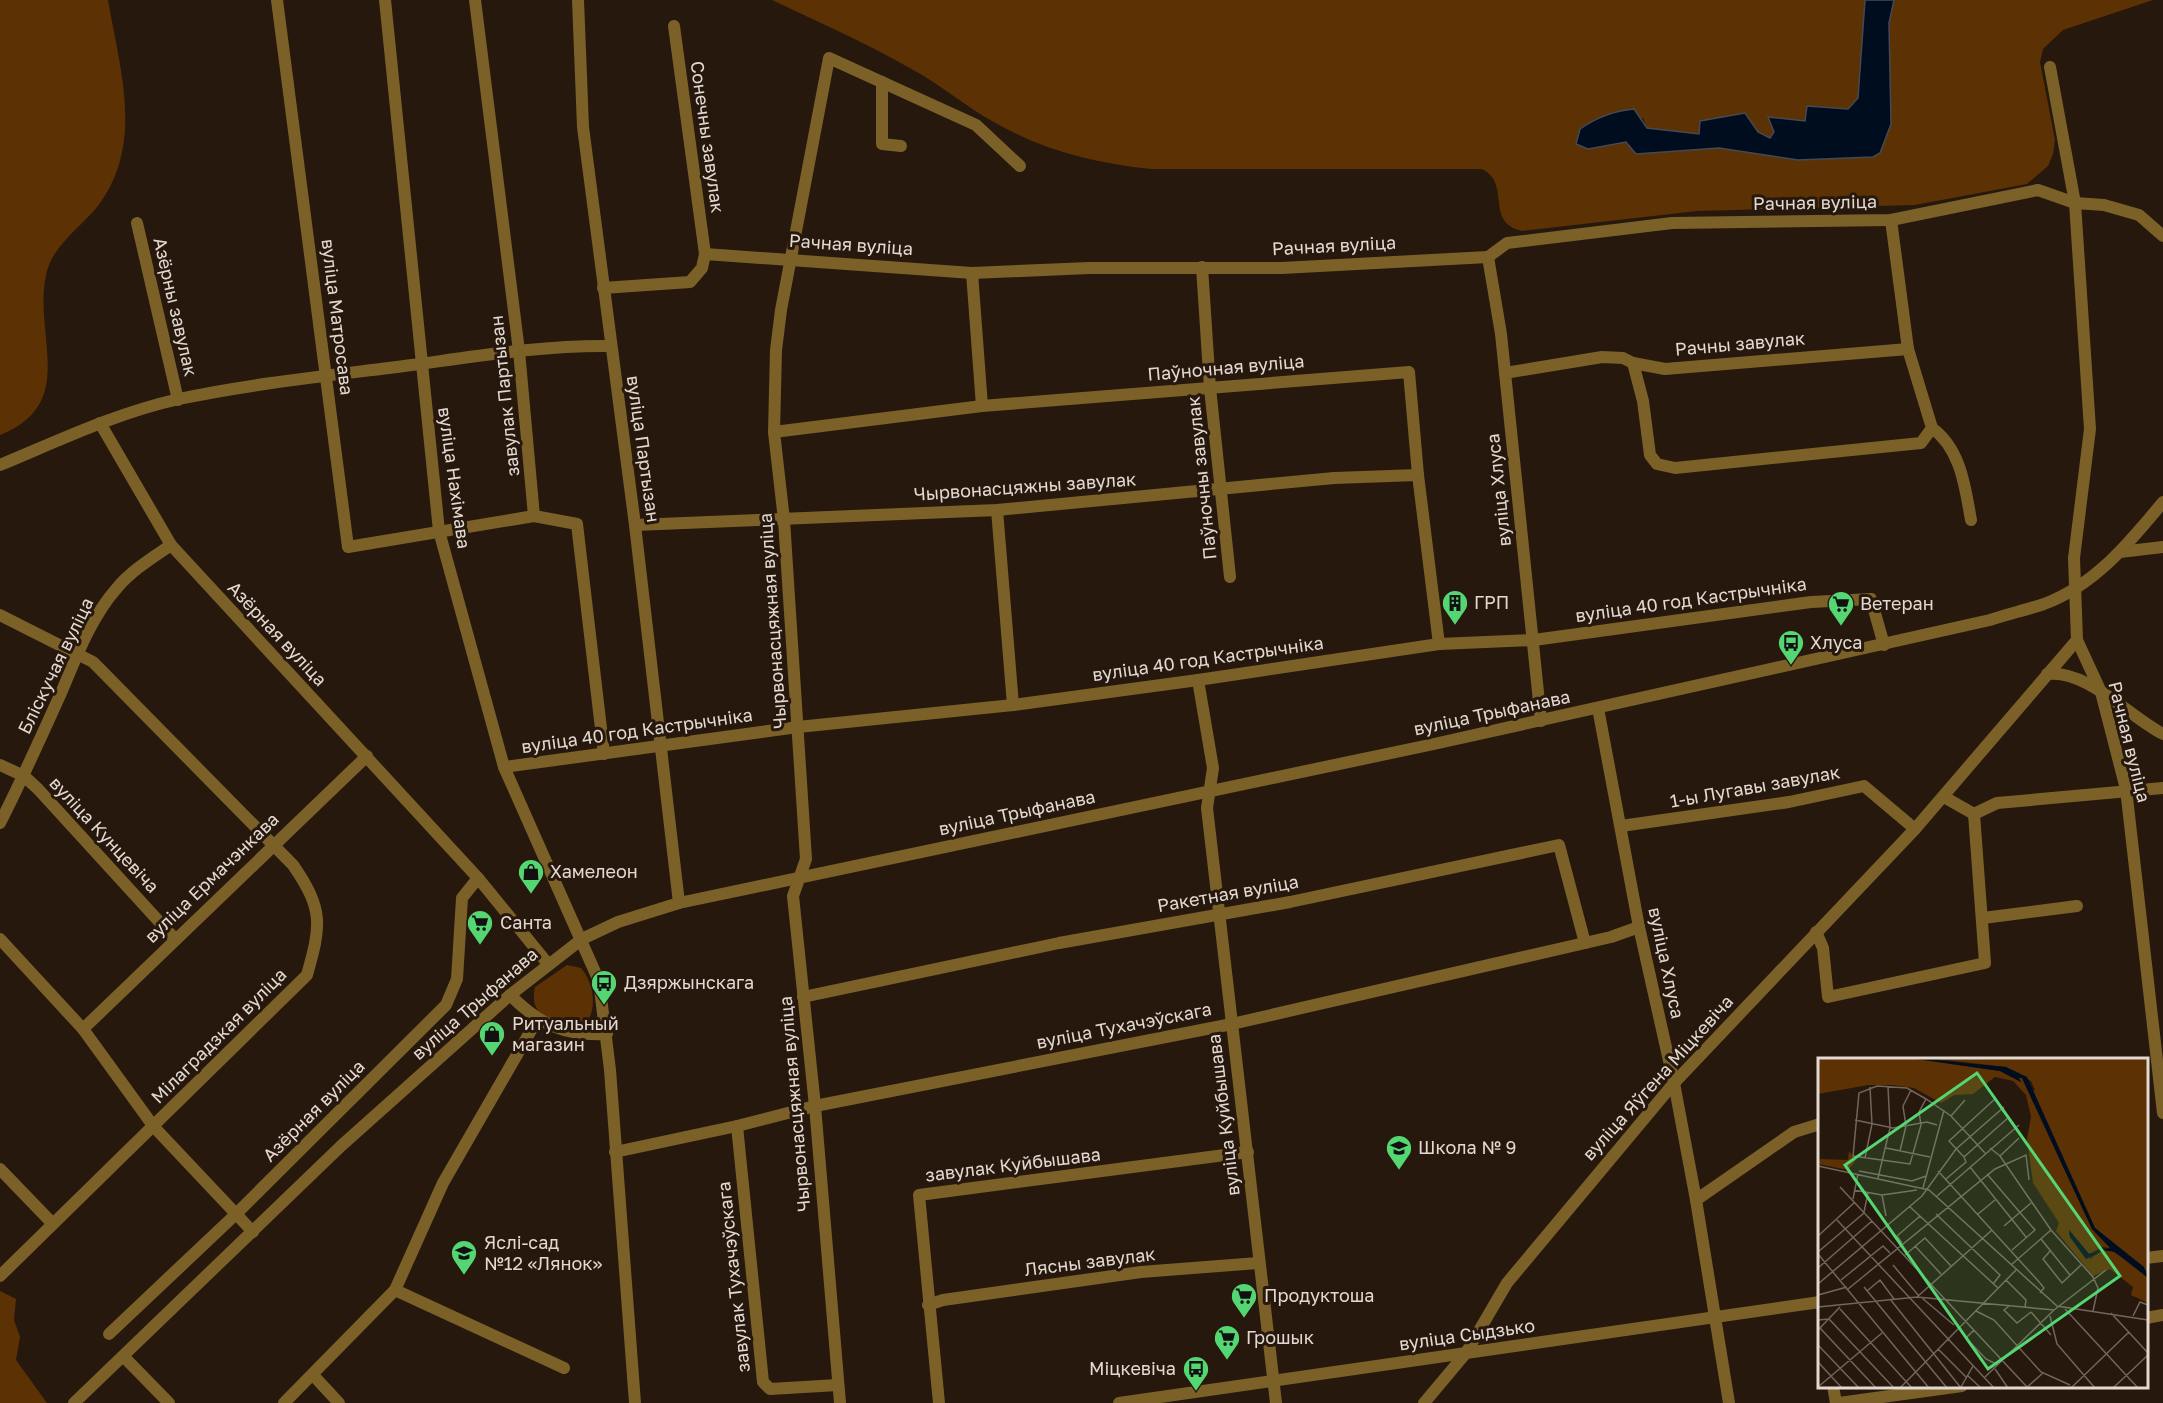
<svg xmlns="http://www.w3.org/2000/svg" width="2163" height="1403" font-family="'Golos Text',sans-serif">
<rect width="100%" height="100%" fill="#26180d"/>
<g fill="#5c3104">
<path d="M0,0h108c12,70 37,145 -11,207 -18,22 -45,39 -51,68 -13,61 33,128 -46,160z"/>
<path d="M772,0h1093l-7,98 -10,11 -27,-2 -15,15 -38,-5 6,15 -4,6 -12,-6 -58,-11 -1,13 -52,-6 -4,-10 -55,31 38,-7 10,12 83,-6 79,12 75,-3 7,-4 9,-130 5,-23h259l-90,30 -20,19 -3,13 15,78 -2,14 -5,12 -21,18 -112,21 -218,6 -175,20c-38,-9 -10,-47 -40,-62h-331c-57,-6 -109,-19 -159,-48 -27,-15 -50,-35 -77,-50 -46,-27 -95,-48 -143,-71z"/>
<path d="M567,965l14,3c14,16 19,50 -3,61 -24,-9 -50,-10 -43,-42z"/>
<path d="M0,1291l16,8 -2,21 6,17 -4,23 31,43h-47z"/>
</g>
<path fill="#000d1f" stroke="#444a55" stroke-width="1.5" d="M1865,0h29l-5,23 2,101 -11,29 -7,4 -75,3 -79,-12 -83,6 -10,-12 -38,7 -12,-5 4,-15c17,-12 33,-18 54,-20l13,19 52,6 1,-13 45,-8 13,19 12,6 4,-6 -6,-15 37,4 2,-15 41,3 10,-11z"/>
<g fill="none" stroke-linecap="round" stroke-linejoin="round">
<g stroke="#7b6127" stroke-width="12">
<path d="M277,0l71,547 186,-31 43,8 27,230"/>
<path d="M385,0l54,531 65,236 95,214 11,89 25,333"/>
<path d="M475,0l44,351 15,165"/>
<path d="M578,0l5,127 52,398 44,378"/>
<path d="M674,26l31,228"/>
<path d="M2050,67l25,136 15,226 -16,129 3,82 24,52 25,97 37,324"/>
<path d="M882,82v62l19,2"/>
<path d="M137,223l41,177"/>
<path d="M1488,257l13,77 40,387"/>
<path d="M1202,267l8,121 20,189"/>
<path d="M972,273l10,133"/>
<path d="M603,288l87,-6 12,-14 3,-14 267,19 117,-5h193l206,-11 19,-14 165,-20 219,-3 147,-30 37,13 29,2 35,10 24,21"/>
<path d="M1633,363l10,38 7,54 7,9 18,4 246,-25 11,-15 -24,-79 -17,-129"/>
<path d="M1505,373l97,-16 21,1 10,5 32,6 243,-20"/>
<path d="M100,423l71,122 307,333 70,86"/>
<path d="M1932,428c29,21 33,59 39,92"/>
<path d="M774,432l208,-26 427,-34 9,103 21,169"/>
<path d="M0,465c58,-24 116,-52 179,-66 76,-16 156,-24 233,-34 66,-9 132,-20 199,-19"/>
<path d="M997,510l16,195"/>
<path d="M635,525l362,-15 337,-32 84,-3"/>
<path d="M2120,552l43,-5"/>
<path d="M0,615l93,47 200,203c31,45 28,60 14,110l-307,301"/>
<path d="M2047,674c40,-5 81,42 116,60"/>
<path d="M1198,680l15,88 -6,40 69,595"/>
<path d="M1598,708l41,219 35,156 22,117 33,203"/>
<path d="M0,765l24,11 14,13 137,150"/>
<path d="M504,767l294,-40 215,-22 185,-25 241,-36 95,-4 277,-38 60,-3 13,46"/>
<path d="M1944,797l30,17 23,-11 166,-15"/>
<path d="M0,823c22,-43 41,-86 61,-130 15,-35 30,-76 56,-105 14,-17 35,-30 54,-43"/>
<path d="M1621,826l168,-24 75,-16 51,43"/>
<path d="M1983,918l94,-12"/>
<path d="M1816,932l7,16 5,49 157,-34 -11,-149"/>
<path d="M0,939l83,90 71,98 99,105"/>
<path d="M510,995c30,30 54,41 97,39"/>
<path d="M803,997l256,-54 231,-41 269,-57 26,98"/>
<path d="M83,1029l284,-273"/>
<path d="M737,1126l26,256 7,7 68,-4"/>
<path d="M615,1152l122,-26 78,-20 417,-82 379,-87 28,-10"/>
<path d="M0,1169l53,55"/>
<path d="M1696,1200l98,-68 26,-8"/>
<path d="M2146,1258l17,-2"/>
<path d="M395,1290l169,78"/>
<path d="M928,1305l15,-5 198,-28 117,-9"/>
<path d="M2146,1318l17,-3"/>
<path d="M109,1334l127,-120 210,-209 11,-26 5,-81 16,-20"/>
<path d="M124,1357l45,46"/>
<path d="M313,1375l26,28"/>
<path d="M1833,1386l3,17"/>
<path d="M74,1403l267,-257 169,-151 72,-56 36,-17 61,-19 755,-159 556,-124c18,-6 36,-10 54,-16 51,-19 86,-62 119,-102"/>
<path d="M284,1403l111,-113 48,-107 94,-163"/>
<path d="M840,1403l-25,-297 -22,-210 13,-37 -22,-339 -10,-88 2,-82 5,-40 48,-252 147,67 44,41"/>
<path d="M939,1403l-20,-208 329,-43"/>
<path d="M1119,1403l701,-101"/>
<path d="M1424,1403l42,-50 41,-70 167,-200 241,-254 162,-189"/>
<path d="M1839,1403l123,-17"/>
</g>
</g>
<defs>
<g id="building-pin" transform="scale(1.35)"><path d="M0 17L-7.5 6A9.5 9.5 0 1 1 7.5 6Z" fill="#54d672" stroke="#26180d"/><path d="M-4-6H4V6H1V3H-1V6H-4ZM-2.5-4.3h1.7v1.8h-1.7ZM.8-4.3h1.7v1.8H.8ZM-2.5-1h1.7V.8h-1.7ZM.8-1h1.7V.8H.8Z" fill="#111"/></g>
<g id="supermarket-pin" transform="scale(1.35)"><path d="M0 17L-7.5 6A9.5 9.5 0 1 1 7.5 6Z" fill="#54d672" stroke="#26180d"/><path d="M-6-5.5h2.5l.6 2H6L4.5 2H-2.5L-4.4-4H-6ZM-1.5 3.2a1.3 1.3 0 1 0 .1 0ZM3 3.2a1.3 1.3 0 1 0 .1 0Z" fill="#111"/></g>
<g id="bus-pin" transform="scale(1.35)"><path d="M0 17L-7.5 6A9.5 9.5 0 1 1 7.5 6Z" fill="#54d672" stroke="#26180d"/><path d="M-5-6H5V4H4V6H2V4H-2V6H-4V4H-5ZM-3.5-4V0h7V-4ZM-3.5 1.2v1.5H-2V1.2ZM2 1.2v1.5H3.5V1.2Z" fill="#111"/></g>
<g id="shop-pin" transform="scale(1.35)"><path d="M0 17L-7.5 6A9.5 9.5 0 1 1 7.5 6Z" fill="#54d672" stroke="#26180d"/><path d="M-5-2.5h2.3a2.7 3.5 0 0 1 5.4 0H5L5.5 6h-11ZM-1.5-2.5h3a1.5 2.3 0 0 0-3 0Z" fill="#111"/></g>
<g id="school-pin" transform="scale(1.35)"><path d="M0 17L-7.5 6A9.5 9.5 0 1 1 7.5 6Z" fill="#54d672" stroke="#26180d"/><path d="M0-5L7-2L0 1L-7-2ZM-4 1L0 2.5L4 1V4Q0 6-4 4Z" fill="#111"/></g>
</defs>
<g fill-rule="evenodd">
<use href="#building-pin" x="1455" y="603"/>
<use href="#supermarket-pin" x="1841" y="604"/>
<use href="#bus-pin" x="1791" y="643"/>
<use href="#shop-pin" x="531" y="872"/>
<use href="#supermarket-pin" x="480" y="923"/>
<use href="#bus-pin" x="604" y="983"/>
<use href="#shop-pin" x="492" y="1034"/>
<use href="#school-pin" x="1399" y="1148"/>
<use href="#school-pin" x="464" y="1253"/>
<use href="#supermarket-pin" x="1244" y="1296"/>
<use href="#supermarket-pin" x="1227" y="1338"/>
<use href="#bus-pin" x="1196" y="1369"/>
</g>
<g text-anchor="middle" stroke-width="6" stroke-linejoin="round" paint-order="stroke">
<g font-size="18" fill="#e3d9d2" stroke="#26180d">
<text transform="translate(707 137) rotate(82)" y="6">Сонечны завулак</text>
<text transform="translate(1815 203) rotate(-1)" y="6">Рачная вуліца</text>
<text transform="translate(851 245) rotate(4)" y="6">Рачная вуліца</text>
<text transform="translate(1334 246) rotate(-3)" y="6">Рачная вуліца</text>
<text transform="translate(175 307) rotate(77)" y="6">Азёрны завулак</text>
<text transform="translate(337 317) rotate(83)" y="6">вуліца Матросава</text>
<text transform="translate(1740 344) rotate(-5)" y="6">Рачны завулак</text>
<text transform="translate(1226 368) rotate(-5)" y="6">Паўночная вуліца</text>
<text transform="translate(505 396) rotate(-96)" y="6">завулак Партызан</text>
<text transform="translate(643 449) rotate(82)" y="6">вуліца Партызан</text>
<text transform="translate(454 478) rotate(82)" y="6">вуліца Нахімава</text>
<text transform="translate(1202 478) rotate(-96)" y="6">Паўночны завулак</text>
<text transform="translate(1025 487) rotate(-4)" y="6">Чырвонасцяжны завулак</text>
<text transform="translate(1499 490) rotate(-96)" y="6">вуліца Хлуса</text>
<text transform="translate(1691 600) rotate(-8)" y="6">вуліца 40 год Кастрычніка</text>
<text transform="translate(773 621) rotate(-94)" y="6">Чырвонасцяжная вуліца</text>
<text transform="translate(277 634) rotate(47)" y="6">Азёрная вуліца</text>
<text transform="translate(1208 659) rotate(-8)" y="6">вуліца 40 год Кастрычніка</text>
<text transform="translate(56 666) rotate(-64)" y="6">Бліскучая вуліца</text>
<text transform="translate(1492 713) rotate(-12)" y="6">вуліца Трыфанава</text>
<text transform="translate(637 731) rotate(-8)" y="6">вуліца 40 год Кастрычніка</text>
<text transform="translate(2129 742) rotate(76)" y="6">Рачная вуліца</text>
<text transform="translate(1755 787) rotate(-10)" y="6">1-ы Лугавы завулак</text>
<text transform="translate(1017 813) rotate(-12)" y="6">вуліца Трыфанава</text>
<text transform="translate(104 835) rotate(47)" y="6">вуліца Кунцевіча</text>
<text transform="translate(212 878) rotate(-44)" y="6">вуліца Ермачэнкава</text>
<text transform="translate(1228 894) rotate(-10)" y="6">Ракетная вуліца</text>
<text transform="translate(1666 963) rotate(78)" y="6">вуліца Хлуса</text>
<text transform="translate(475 1004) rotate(-41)" y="6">вуліца Трыфанава</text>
<text transform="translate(1124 1026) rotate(-11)" y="6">вуліца Тухачэўскага</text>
<text transform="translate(219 1036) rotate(-45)" y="6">Мілаградзкая вуліца</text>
<text transform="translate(1658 1078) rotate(-48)" y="6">вуліца Яўгена Міцкевіча</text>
<text transform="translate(795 1104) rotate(-95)" y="6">Чырвонасцяжная вуліца</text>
<text transform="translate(314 1111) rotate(-45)" y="6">Азёрная вуліца</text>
<text transform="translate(1224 1115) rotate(-97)" y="6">вуліца Куйбышава</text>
<text transform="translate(1013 1165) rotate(-7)" y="6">завулак Куйбышава</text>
<text transform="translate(1090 1262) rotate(-7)" y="6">Лясны завулак</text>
<text transform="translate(734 1277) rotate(-96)" y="6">завулак Тухачэўскага</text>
<text transform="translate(1467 1335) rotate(-8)" y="6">вуліца Сыдзько</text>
</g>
<g font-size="18" fill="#e3d9d2" stroke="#26180d" text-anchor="start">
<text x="1474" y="609">ГРП</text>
<text x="1860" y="610">Ветеран</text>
<text x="1810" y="649">Хлуса</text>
<text x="550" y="878">Хамелеон</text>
<text x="500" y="929">Санта</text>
<text x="624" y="989">Дзяржынскага</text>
<text x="512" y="1030">Ритуальный<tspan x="512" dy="21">магазин</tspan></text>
<text x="1418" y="1154">Школа № 9</text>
<text x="484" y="1249">Яслі-сад<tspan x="484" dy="21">№12 «Лянок»</tspan></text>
<text x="1264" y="1302">Продуктоша</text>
<text x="1246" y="1344">Грошык</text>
<text x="1176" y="1375" text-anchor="end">Міцкевіча</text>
</g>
</g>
<g transform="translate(1818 1058)">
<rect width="330" height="330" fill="#26180d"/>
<path d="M0,0h92l90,13 21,11 -2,-4h3l70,151 19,19 -9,-1 -13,7 -20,-24 1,7 20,22 13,-9 9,1 24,15 12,12v25l-17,-8 2,-8 -23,-18 -17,7 -37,-45 3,-8 -26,-40 -6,-44 4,-22 -5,-22 -13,-14 -18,-4 -22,17 -19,1 -13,8 -27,-15 -22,-3h-24l-50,9zM110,0h220v214l-53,-44 -64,-136 4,-2 -4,-9 -25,-14zM31,93l7,9 -8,10 -30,-6 2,-5 28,1z" fill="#5c3104"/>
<path d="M92,0l96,9 21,10 68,151 49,39 4,11 -33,-26 -12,-2 -17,9 -16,-22 -1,-7 20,24 21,-6 -18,-19 -70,-151h-3l2,4 -21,-11z" fill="#000d1f"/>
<path fill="none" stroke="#72655c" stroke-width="1.5" d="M108,41l-7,13 2,13 -11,39 -57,-8 6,-63 18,-7 30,2 19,11 25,17 34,37M133,58l14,-16M37,62l38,8 34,-6 10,3M68,90l44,9M172,90l10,8 51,74 42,47 5,11 -5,23M82,93l6,-25 -3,-20 8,-16M182,98l19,-18M146,99l-15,-16 47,-43M47,100l7,-34 -2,-37M0,108l111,24 128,116 91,14M152,109l56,70M41,113l53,10 14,-5M120,113l102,112 4,5 -4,5M169,116l48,56 -23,20M60,120l12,-50 -2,-41M128,121l20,-17 -2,-5 45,-40M22,129l188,201M105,130l21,-78M36,132l28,5 35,-5M64,137l4,21M119,138l82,-71M35,141l5,-25M91,148l89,82M46,154l4,-19M118,156l64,61 -7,9M160,156l17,-14M19,162l157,168M186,168l27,-23M0,178l37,-34M223,181l29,36M84,185l-5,-7 23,-20M97,188l26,28M233,192l-8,9 19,24 19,-18M0,194l46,-39M0,196l111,134M87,197l20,-17 26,28M75,207l26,31M193,207l40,-35M0,210l54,-47M23,222l42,-34 7,7M188,222l20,20 -1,7M0,226l104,-88 34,-47 48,-42M46,229l83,101M30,231l147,-120 31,-14 3,25M49,233l13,-11 14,19M0,237l29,-8M99,239l75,-67M104,240l32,27M72,241l71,89M191,248l-5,4 13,13 14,-11M0,249l99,-10 137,13M22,251l72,79M247,251l73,79M158,253l18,9 47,52 29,13M213,254l20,23M293,255l37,40M232,258l7,28 38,44M315,258l7,-14 8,3M0,262l11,-1 65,69M2,270l56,60M1,271l21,-22M156,272l-8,8 20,21 12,6M0,287l41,43M120,291l28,28M0,304l24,26M177,311l13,19M149,317l14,13M167,319l69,-67 52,-40M0,329l64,-54M143,329l12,-21M82,330l116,-118M208,330l17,-15M253,330l58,-56M295,330l35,-33"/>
<path fill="#54d672" fill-opacity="0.15" stroke="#54d672" stroke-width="3" d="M159,15l143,203 -132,93 -143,-204z"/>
<rect width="330" height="330" fill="none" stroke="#e3d9d2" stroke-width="3"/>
</g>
</svg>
